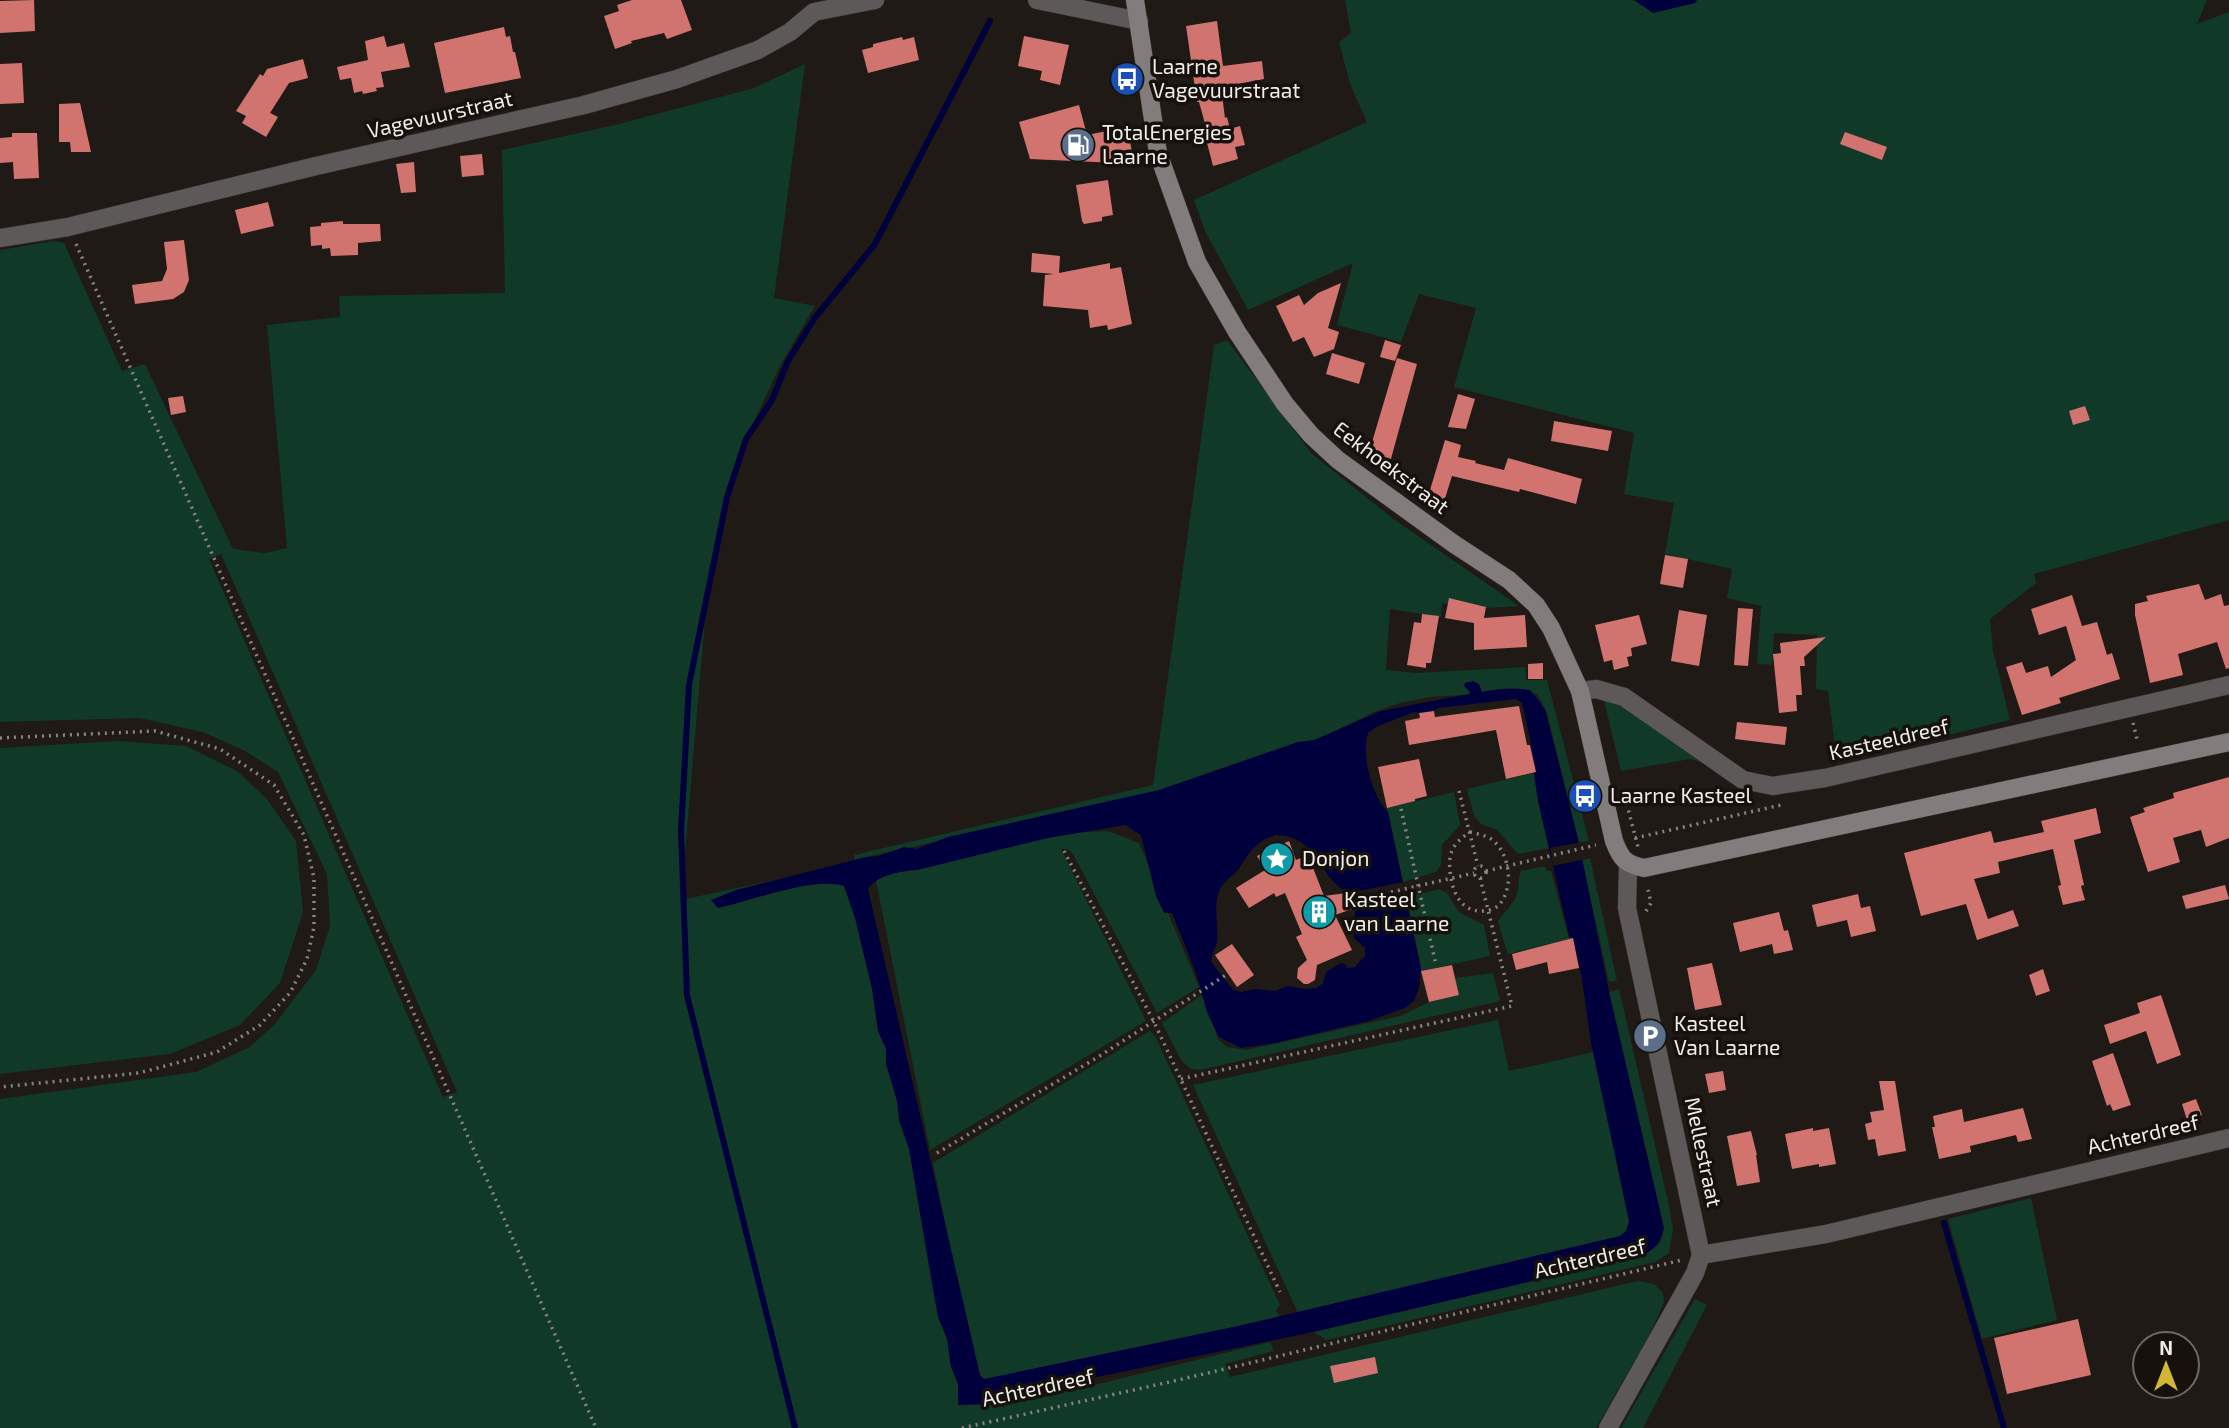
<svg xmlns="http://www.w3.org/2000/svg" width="2229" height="1428" font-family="'Exo 2',sans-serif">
<rect width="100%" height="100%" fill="#1f1a15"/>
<g fill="#103928" fill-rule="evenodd">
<path d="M1345,0h862l-10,24 32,-12v508l-195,54 2,9 -46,36 3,32 17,69 -173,42 -9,-71 -12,-2 1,-54 -43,-2 -2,32 -15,-1 4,-58 -34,-8 5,-29 -67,-15 9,-51 -50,-9 10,-61 -180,-46 22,-79 -57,-14 -18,48 -64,-17 16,-62 -105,47 -43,-79 -11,-31 173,-78 -17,-38 -11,-42 12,-9z"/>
<path d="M805,64l-31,234 41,8 -33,56 -46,98 -27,113 -28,327 174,-37 -1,-8 299,-70 61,-440 13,-5 85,114 83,66 124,86 -47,3 -30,-6 -1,14 -51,-8 -4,61 31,3 108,-6 1,13h21l42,161 -10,2 -32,-130 -10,-19 -13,-3 -93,6 -31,6 -26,9 -95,47 -158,43 -251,54 -15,7 100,498 36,43 54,-7 225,-55 4,9 -49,13 5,13 408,-96 16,3 9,9 1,10 -14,31 -54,94h-1596v-329l196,-27 54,-25 25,-23 41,-54 14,-44 -3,-52 -49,-102 -33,-21 -42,-19 -64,-14 -139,4v-472l53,-9 11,2 58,128 23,-7 88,185 32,4 22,-5 -20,-223 73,-8 -1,-21 166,-3 -3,-143 117,-26 135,-36zM221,554l236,538 -14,5 -234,-538z"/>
<path d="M1603,696l25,8 89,62 -27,-7 -69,12z"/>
<path d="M117,741l69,5 51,25 30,28 29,42 7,71 -23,71 -40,42 -70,29 -170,20v-326z"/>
<path d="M1533,773l17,75 -32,6 -21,-24 -16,-6 -7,-8 -7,-27z"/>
<path d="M1454,792l6,33 -18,20 -1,20 -5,7 -33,10 -16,-74z"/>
<path d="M1108,831l31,12 60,144 -42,26 -84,-159 -6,-5h-6l85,172 -216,129 -55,-274 188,-43z"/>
<path d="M1590,858l27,123 -8,1 -27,-122z"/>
<path d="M1540,867h5l2,4h4l18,68 -61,15 -10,-32c5,-10 16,-17 19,-28 3,-8 0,-15 4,-23z"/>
<path d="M1439,889l8,4 12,19 25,13 6,31 -69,15 -15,-73z"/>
<path d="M1493,973l7,28 -300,69 -9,-1 -10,-9 -19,-37 40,-28 16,44 9,8 19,3 154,-34 29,-14 30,-7 -4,-17z"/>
<path d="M1619,989l51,221 3,20 -4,23 -14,9 -328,78 -14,-8 327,-76 20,-13 4,-15 -55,-236z"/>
<path d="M1498,1020l11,51 89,-20 37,174 -7,13 -329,77 -106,-230z"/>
<path d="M1150,1031l5,5 125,269 -4,5 5,10 -294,62 -11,-6 -43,-213z"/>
<path d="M2031,1198l26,122 -75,19 -34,-120z"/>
<path d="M1695,1299l12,6 -64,123h-22z"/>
</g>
<g fill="#00003c" fill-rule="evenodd">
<path d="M1634,0h63l-2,3 -42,10z"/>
<path d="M1473,681l6,3 3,8c16,-3 31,-5 48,-2l15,19 14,55 20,79 30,149 55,236c-4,16 -8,21 -24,28l-327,76 -235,49 -87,23 -33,1v-21l-7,-17 -4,-28 -9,-22 -4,-22 -25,-146 -10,-29 -2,-19 -11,-37v-15l-8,-18 -6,-42 -17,-71 -11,-32c-30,-10 -92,15 -126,22l-7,-8 25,-10 130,-33 13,-1 25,-9 12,2 32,-12 211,-47 139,-48 16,-2 67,-29 88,-17 1,-2 -6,-6 1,-3zM1516,699l6,4 9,39 -1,3 8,56 31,135 4,2 9,41 9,64 38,178 -3,10 -6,5 -382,90 -254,53 -4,-4 -112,-486c9,-14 33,-18 49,-19l131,-32 77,-13 16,10 15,61 8,17h8l25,63 10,36 12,25 22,11 34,-5 94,-22 36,-13 9,-7 5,-13 2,-20 -33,-156c-16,-15 -27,-58 -20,-79l8,-6 38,-15c7,2 18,1 24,-4zM1276,835c48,1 45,56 78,57l4,15 -3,5 -1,26 11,10v8l-10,11 -8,1 -2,-4 -4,-1 -15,9 -3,11 -6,5 -12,1 -17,-3 -13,5 -20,-2 -14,3 -9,-3 -21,-27c0,-9 5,-13 6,-21 2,-16 -4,-34 2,-49 3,-11 15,-16 21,-25 9,-15 17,-27 36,-32z"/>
</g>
<g fill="#1f1a15">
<path d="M1583,842l3,17 -33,7 -3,-18z"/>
<path d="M1403,882l3,16 -48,9 -4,-15z"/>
</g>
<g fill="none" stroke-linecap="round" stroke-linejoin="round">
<g stroke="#00003c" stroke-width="6">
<path d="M1944,1223l60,205"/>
<path d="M795,1428l-108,-433 -6,-164 8,-146 38,-188 19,-58 26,-39 16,-39 26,-42 61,-75 115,-223"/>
</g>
</g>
<g fill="#d17470">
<path d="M34,0l1,31 -35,2v-32z"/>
<path d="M632,0h49l11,30 -25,9 -3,-6 -33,8 1,2 -17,6 -11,-33 15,-5 -2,-6z"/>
<path d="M1217,21l6,45 39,-5 2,18 -43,8 4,31 2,-1 3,12 10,-3 5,19 -10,2 3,12 -25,7 -7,-27 3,-1 -10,-36h-2l-11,-76z"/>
<path d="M504,27l2,10 4,-1 3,16h2l6,26 -76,15 -11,-50z"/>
<path d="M384,36l3,11 17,-4 6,24 -29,5 3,15 -8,1 1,3 -14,3 -1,-3 -8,2 -3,-15 -11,2 -3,-13 31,-7 -3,-19z"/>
<path d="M1024,36l45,9 -9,40 -20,-5 2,-9 -24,-5z"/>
<path d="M902,37l1,3 11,-3 5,23 -51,13 -6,-23 11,-3v-3z"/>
<path d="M303,59l5,19 -19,5 -19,30 8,4 -12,20 -24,-14 4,-7 -10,-5 24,-37 3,2 4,-7z"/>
<path d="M22,63l2,40 -24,1v-40z"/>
<path d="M80,103l11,49h-20l-1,-10h-11v-38z"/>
<path d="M1079,105l8,30 40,-8 7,34 -17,2 -87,-4 -11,-37z"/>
<path d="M1845,132l42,15 -5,13 -42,-16z"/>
<path d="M12,133h25l2,45 -25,1 -1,-17 -13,1v-25l12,-1z"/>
<path d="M482,154l2,21 -22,2 -2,-21z"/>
<path d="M414,162l2,30 -15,1 -5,-29z"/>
<path d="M1108,180l5,35 -11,2v4l-18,3 -2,-3 -6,-36z"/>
<path d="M268,202l6,24 -33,8 -6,-24z"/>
<path d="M343,221v3h37l1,17 -23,2v12l-27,1 -1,-8 -8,1v-4l-11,1 -1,-19 11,-1v-3z"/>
<path d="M184,240l5,40 -5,12 -11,7 -38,5 -3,-19 30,-4 5,-12 -3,-27z"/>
<path d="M1032,253l28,3 -1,17 51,-10v6l11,-2 11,57 -24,6 -1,-5 -17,3 -2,-18 -45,-4 2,-31 9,-1 -23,-2z"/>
<path d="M1341,283l-13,45 11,4 -5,17 -20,8 -10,-20 -11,5 -17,-36 23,-11 5,10 14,-12z"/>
<path d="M1385,340l16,5 -6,16 -15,-4z"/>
<path d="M1332,353l33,10 -6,21 -33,-10z"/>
<path d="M1397,358l20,6 -28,102 -22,-7z"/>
<path d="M1458,394l17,5 -9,30 -18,-2z"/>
<path d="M183,396l3,16 -15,3 -3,-17z"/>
<path d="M2085,406l5,14 -17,5 -4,-14z"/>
<path d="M1554,421l58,10 -4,20 -57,-10z"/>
<path d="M1445,440l16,5 -3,12 18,4 -1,2 29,7 4,-12 74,21 -6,25 -56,-15 -1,3 -67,-16 -10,32 -15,-8z"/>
<path d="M1665,555l23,4 -5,29 -23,-4z"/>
<path d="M2199,584l6,16 16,-6 3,12 5,-1v63l-3,1 -9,-27 -39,12 5,21 -33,8 -15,-68v-11l13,-3 -2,-5z"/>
<path d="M2072,595l10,31 15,-4 10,33 5,-2 8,26 -61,19 2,5 -39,12 -16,-48 16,-5 4,11 22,-7 3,11 25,-17 -10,-34 -27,9 -8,-26z"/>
<path d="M1449,598l37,9 -2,11 41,-3 2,32 -53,3v-27l-29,-5z"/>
<path d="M1738,608l15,1 -5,57 -14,-1z"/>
<path d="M1679,610l28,5 -8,51 -28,-5z"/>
<path d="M1422,614l17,2 -8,47h-5v5l-19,-3 7,-43 7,1z"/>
<path d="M1639,615l8,29 -16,4 1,8 -5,1 2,9 -15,4 -2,-10 -8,2 -9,-37z"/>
<path d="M1826,637l-22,20 1,9h-5l2,29h-6l1,16 -18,2 -6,-59 8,-1 -1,-10z"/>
<path d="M1543,663v16h-15v-15z"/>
<path d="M1519,706l8,39h3l6,27 -30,7 -10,-49 -87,15 -4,-24 15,-3 -1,-5 15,-2 1,6z"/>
<path d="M1737,722l50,5 -2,18 -50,-6z"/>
<path d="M1419,759l8,37 -12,3v2l-28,7 -9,-41z"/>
<path d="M2229,777v61l-23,9 -5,-17 -28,8 7,24 -32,10 -18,-55 15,-5 -2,-4 31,-10 -1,-5z"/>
<path d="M2096,808l5,25 -27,7 10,45 -3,1 4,14 -22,5 -5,-19 3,-1 -8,-36 -55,13 2,11 -26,6 14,40 25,-9 6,16 -42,14 -11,-36 -45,12 -17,-63 87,-22 3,12 50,-11 -3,-11z"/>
<path d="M1289,841l7,19 12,-5 16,41 30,-4 4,15 -23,8 17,35 -35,15 -2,15 -7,4h-4l-7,-6 1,-10 9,-8 -11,-23 6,-3 -17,-41 -9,4 -2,-4 -25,15 -13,-20 29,-18 -8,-14z"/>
<path d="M2225,885l4,14 -43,10 -4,-13z"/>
<path d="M1858,894l3,14 9,-2 6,25 -25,6 -4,-17 -30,7 -5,-22z"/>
<path d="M1779,912l5,19 4,-1 5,20 -19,4 -2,-10 -32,8 -7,-29z"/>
<path d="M1573,938l6,30 -30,6 -2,-12 -31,8 -4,-16z"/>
<path d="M1232,944l22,31 -17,12 -22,-32z"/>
<path d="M1712,963l10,42 -27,5 -8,-42z"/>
<path d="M1452,965l7,30 -30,7 -8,-31z"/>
<path d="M2043,969l7,22 -14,5 -7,-21z"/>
<path d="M2161,995l20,60 -24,9 -11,-33 -36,13 -6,-19 36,-12 -3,-10z"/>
<path d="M2113,1053l18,52 -18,6 -3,-7 -3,2 -15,-45z"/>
<path d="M1723,1071l3,19 -17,3 -4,-19z"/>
<path d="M1879,1081h16l11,70 -28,5 -3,-17 -7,1 -3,-16 7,-2 -2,-10 14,-2z"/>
<path d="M2196,1099l6,16 -15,5 -5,-16z"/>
<path d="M2023,1108l9,31 -14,3 -2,-7 -46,11 1,6 -32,7 -7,-32h3l-2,-11 29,-7 2,13z"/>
<path d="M1813,1128v3l16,-3 7,36 -17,3v-3l-27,5 -7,-35z"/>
<path d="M1751,1131l6,24h-1l4,27 -23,4 -10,-50z"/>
<path d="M2078,1319l13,56 -84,19 -13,-56z"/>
<path d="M1375,1357l3,16 -44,10 -4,-17z"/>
</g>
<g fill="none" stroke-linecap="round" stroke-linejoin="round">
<g stroke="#3c3833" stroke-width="19">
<g id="street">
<path d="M1037,0l102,21"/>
<path d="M0,238l68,-11 244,-60 272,-62 93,-26 81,-29 32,-18 24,-20 61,-12"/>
<path d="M1580,691l16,-2 28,8 119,83 30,6 52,-8 404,-93"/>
<path d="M1701,1255l125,-21 403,-96"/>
<path d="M1608,1428l87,-155 6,-18 -74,-347 1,-43"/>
</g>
</g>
<g stroke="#3c3833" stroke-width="19">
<path id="secondary" d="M1135,0l23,153 39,109 40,70 48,72 26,31 27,25 116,84 55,36 27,25 15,23 29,63 34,150c7,18 11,23 30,27l585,-126"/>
</g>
<g stroke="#898580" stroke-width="3.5" stroke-dasharray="2 5" stroke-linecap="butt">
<path d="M76,244l520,1184"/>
<path d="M2133,723l5,20"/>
<path d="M0,738l155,-7 65,18 54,36 30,50 10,43v49l-7,32 -17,34 -30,32 -43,27 -78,21 -139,14"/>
<path d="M1459,791l19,75"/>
<path d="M1625,797l13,50"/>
<path d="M1401,809l35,156"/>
<path d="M1470,832c7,2 15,3 21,7 19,13 24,50 7,67 -4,3 -10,5 -15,5 -23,1 -31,-20 -33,-40 -2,-20 4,-28 20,-39z"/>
<path d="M1635,838l146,-33"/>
<path d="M1064,851l90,171 126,270"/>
<circle cx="1480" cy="872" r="6"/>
<path d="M1486,871l110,-26"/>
<path d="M1357,900l117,-27"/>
<path d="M1646,911l5,-8 -4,-18"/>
<path d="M1181,1079l331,-73 -32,-128"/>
<path d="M937,1153l161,-96 128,-82"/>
<path d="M962,1428l212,-47 508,-121"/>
</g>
<use href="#street" stroke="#5d5959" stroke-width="18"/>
<use href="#secondary" stroke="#837c7c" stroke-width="18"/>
</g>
<defs>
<g id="bus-disc" transform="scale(1.75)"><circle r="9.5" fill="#1a4fb4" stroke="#16110c"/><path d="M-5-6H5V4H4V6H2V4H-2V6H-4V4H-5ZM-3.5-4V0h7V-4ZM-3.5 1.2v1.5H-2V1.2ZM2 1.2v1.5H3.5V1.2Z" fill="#fff"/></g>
<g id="fuel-disc" transform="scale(1.75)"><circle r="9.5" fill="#5c6f8a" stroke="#16110c"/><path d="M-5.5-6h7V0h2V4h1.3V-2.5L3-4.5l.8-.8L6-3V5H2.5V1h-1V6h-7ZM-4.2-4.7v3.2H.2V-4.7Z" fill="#fff"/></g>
<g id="sight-disc" transform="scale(1.75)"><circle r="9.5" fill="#0f9aa8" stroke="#16110c"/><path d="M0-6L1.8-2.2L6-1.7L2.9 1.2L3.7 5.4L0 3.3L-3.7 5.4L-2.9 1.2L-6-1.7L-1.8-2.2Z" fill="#fff"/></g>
<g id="building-disc" transform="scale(1.75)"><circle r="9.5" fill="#0f9aa8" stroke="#16110c"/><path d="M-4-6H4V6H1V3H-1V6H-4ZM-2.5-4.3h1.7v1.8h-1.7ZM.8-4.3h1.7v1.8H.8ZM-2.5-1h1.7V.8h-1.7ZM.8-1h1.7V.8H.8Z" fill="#fff"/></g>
<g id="parking-disc" transform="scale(1.75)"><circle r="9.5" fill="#5c6f8a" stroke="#16110c"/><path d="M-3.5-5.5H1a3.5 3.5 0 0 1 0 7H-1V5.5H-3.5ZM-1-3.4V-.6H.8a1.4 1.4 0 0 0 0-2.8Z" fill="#fff"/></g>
</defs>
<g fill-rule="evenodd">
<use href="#bus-disc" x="1127" y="79"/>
<use href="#fuel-disc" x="1078" y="145"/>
<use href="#bus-disc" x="1585" y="796"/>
<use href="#sight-disc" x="1277" y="859"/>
<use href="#building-disc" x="1319" y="912"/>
<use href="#parking-disc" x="1650" y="1036"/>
</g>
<g text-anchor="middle" stroke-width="7" stroke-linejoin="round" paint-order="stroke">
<g font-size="21" fill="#f1eeea" stroke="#16110c" text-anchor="start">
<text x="1152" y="74">Laarne<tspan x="1152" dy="24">Vagevuurstraat</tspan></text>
<text x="1102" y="140">TotalEnergies<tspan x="1102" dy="24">Laarne</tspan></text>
<text x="1610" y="803">Laarne Kasteel</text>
<text x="1302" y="866">Donjon</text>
<text x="1344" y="907">Kasteel<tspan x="1344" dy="24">van Laarne</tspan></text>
<text x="1674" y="1031">Kasteel<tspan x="1674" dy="24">Van Laarne</tspan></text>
</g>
<g font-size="21" fill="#f1eeea" stroke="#16110c">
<text transform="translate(440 115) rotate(-13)" y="7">Vagevuurstraat</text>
<text transform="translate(1391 468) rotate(37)" y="7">Eekhoekstraat</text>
<text transform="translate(1889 740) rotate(-13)" y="7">Kasteeldreef</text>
<text transform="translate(2143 1135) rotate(-13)" y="7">Achterdreef</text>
<text transform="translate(1703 1152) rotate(78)" y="7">Mellestraat</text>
<text transform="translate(1590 1259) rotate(-13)" y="7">Achterdreef</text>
<text transform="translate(1038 1388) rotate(-12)" y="7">Achterdreef</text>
</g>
</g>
<g transform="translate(2166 1365)"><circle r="33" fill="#16110c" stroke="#6e6965" stroke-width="2"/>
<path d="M0-5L12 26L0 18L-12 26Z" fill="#d2b736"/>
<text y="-10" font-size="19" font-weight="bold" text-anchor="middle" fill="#f1eeea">N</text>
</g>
</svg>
